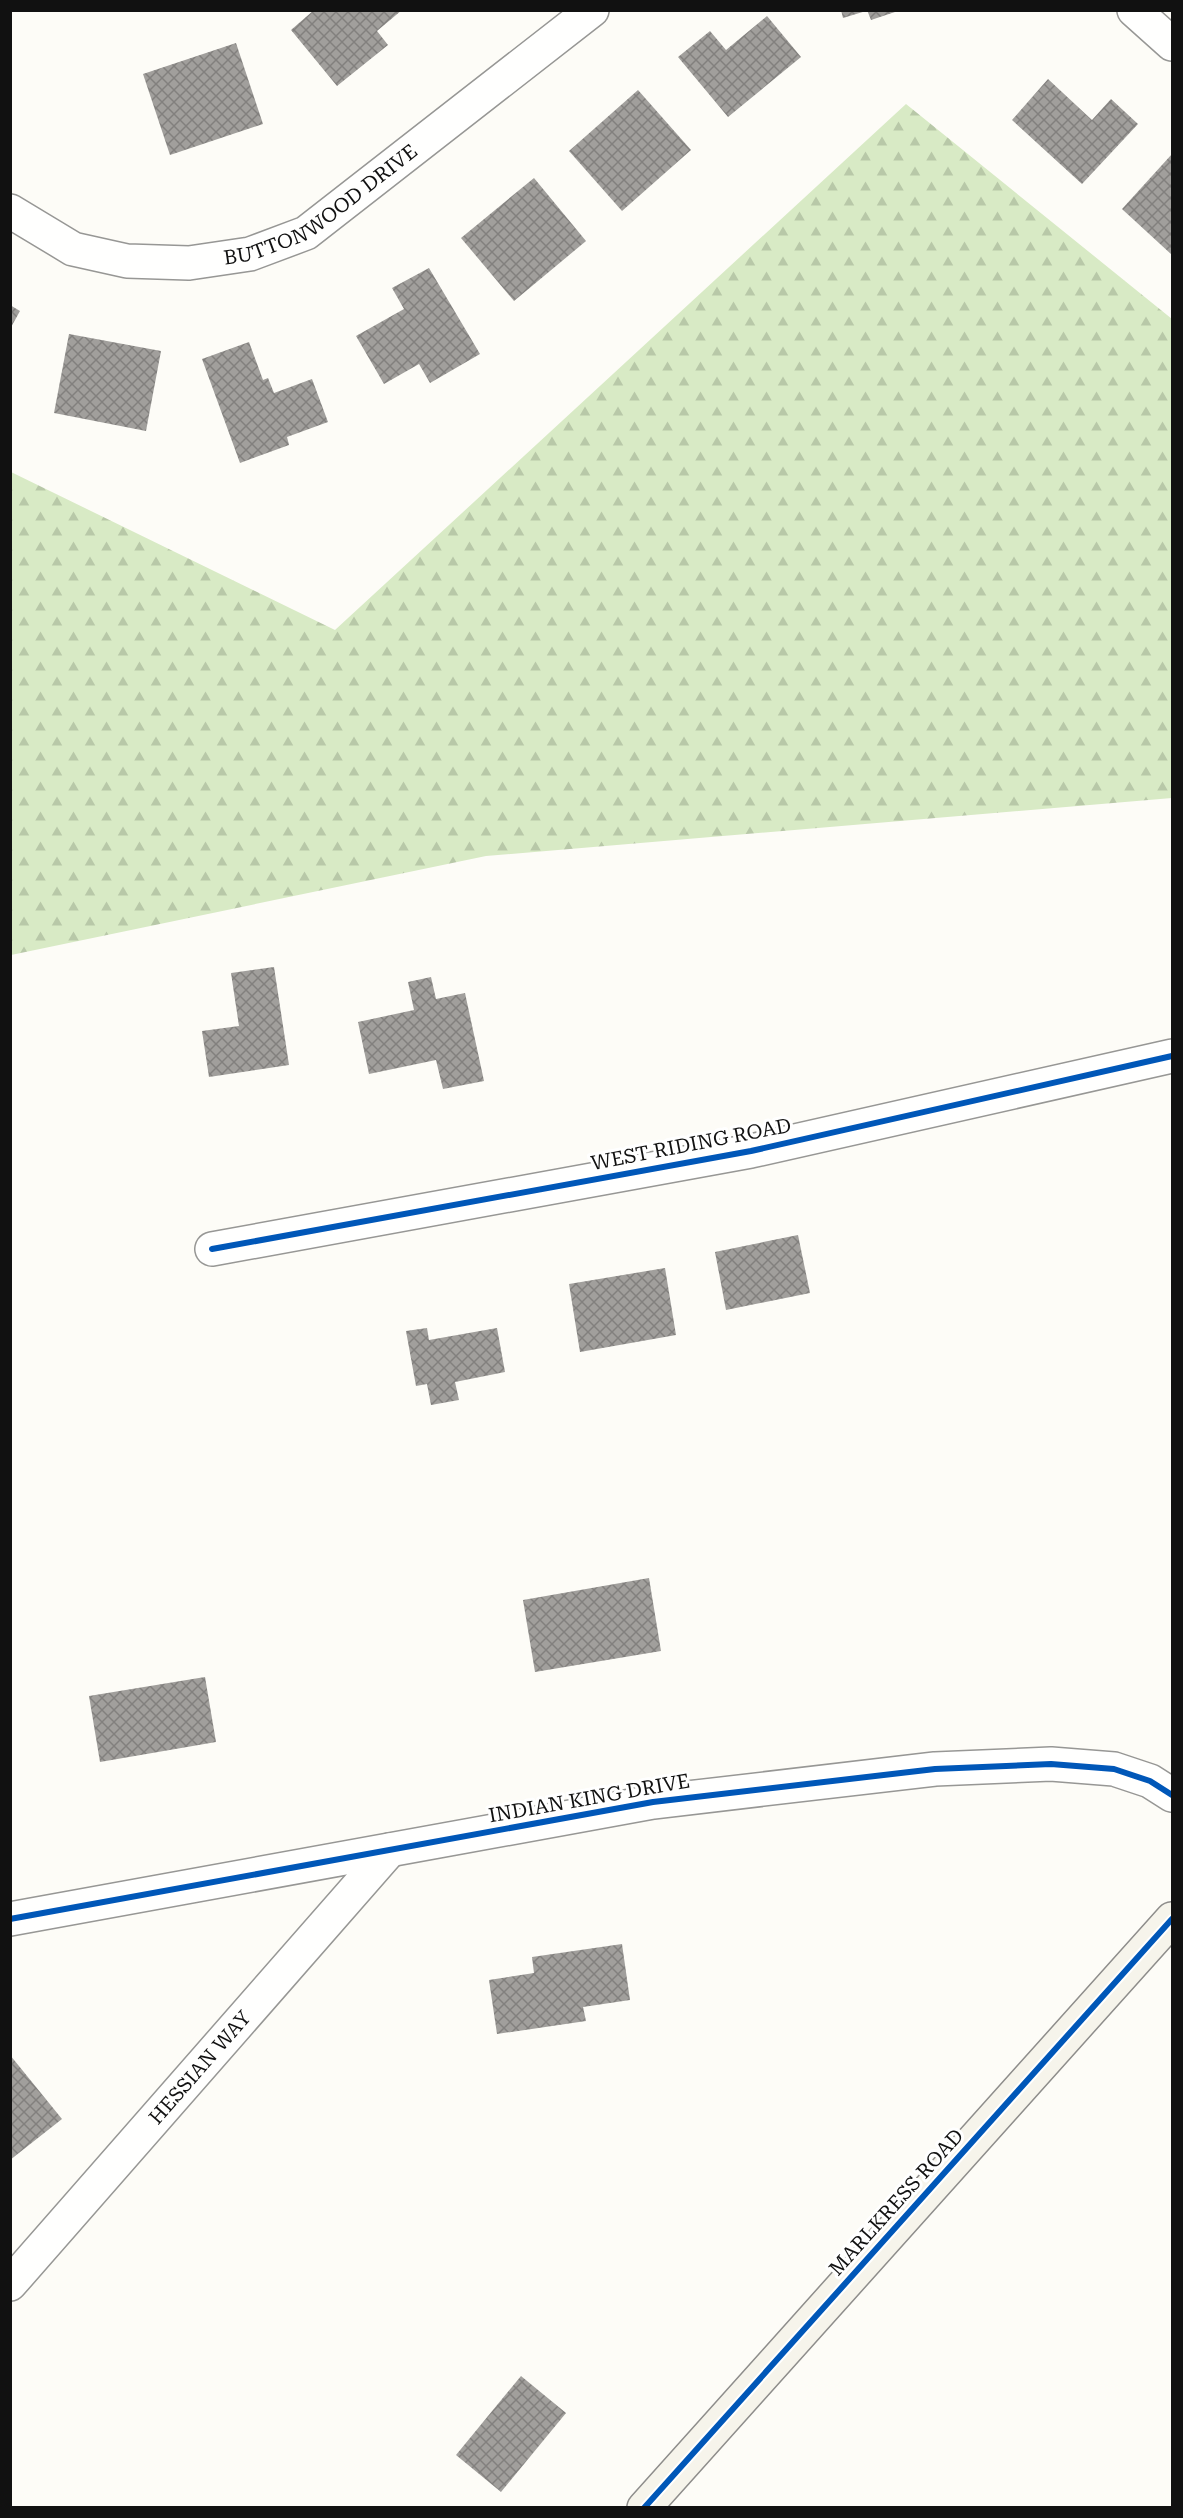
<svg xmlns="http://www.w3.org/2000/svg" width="1183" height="2518" font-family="'Roboto Serif',serif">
<defs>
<pattern id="forest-firs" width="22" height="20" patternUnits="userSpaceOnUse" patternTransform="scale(1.5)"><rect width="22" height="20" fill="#d8eac5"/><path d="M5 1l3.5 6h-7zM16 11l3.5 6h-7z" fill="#b8c8a8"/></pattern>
<pattern id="building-cross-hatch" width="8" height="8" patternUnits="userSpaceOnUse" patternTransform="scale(1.5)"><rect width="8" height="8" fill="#a19f9c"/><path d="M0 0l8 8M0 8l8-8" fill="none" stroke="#82807e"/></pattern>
</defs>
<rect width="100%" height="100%" fill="#fdfcf7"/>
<path fill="url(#forest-firs)" d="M906,104l266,215v479l-686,58 -475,99v-483l324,158z"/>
<g fill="url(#building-cross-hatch)">
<path d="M314,10h88l-25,21 11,14 -51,41 -46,-56z"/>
<path d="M841,10h25v1l-23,7z"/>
<path d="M867,10h31v1l-27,9z"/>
<path d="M767,16l34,41 -73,60 -50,-60 32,-26 16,19z"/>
<path d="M236,43l27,81 -93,31 -27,-81z"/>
<path d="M1048,79l44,41 19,-21 27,25 -56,60 -70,-64z"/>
<path d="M638,90l53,60 -69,61 -53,-60z"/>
<path d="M1172,154v101l-50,-46z"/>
<path d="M534,178l52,63 -72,60 -53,-63z"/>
<path d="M429,268l51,86 -50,29 -11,-19 -35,20 -28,-48 48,-27 -12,-21z"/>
<path d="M10,305l10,6 -10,18z"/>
<path d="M69,334l92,17 -15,80 -92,-18z"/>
<path d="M249,342l14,38 5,-2 6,15 38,-14 16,43 -41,15 2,8 -49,18 -38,-104z"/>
<path d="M274,967l15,98 -80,12 -7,-46 37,-5 -8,-53z"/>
<path d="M431,977l5,22 29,-6 19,88 -41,8 -7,-29 -67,14 -11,-52 56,-12 -6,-28z"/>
<path d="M798,1235l12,58 -84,17 -11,-58z"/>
<path d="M665,1268l11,67 -96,17 -11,-68z"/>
<path d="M427,1328l2,12 68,-12 8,44 -50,10 4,18 -28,5 -4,-21 -11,2 -10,-55z"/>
<path d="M649,1578l12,73 -126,21 -12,-72z"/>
<path d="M205,1677l11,65 -116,20 -11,-66z"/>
<path d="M622,1944l8,56 -47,7 3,14 -89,13 -8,-54 45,-7 -2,-16z"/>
<path d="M10,2055l52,64 -52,41z"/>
<path d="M521,2376l45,37 -65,79 -45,-37z"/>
</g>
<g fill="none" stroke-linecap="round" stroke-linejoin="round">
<g stroke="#979795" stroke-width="36">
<g id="street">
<path d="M1134,10l38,34"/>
<path id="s1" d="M10,211l63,38 54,12 62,2 61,-9 56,-21 286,-223"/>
<path d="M212,1249l539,-98 421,-95"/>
<path d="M10,1919l643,-117 282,-33 116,-5 63,5 36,12 22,14"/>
<path id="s2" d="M10,2284l380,-434"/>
</g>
</g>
<g stroke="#8e8d8b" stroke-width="36">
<path id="secondary" d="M644,2508l528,-589"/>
</g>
<use href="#street" stroke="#fffffe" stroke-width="33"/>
<use href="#secondary" stroke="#f6f4eb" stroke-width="33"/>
<g stroke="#fff" stroke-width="10">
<g id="cycleway">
<path d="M212,1249l539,-98 421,-95"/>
<path d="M10,1919l643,-117 282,-33 116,-5 63,5 36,12 22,14"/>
<path d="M644,2508l528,-589"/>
</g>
</g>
<use href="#cycleway" stroke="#0057b8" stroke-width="6"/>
</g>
<g text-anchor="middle" stroke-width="6" stroke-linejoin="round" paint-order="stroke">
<g font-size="20" fill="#111" stroke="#fff">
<text dy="7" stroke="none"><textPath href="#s1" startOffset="338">BUTTONWOOD DRIVE</textPath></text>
<text transform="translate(691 1144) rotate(-11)" y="7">WEST RIDING ROAD</text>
<text transform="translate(589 1798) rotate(-10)" y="7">INDIAN KING DRIVE</text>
<text dy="7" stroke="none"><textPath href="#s2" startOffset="288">HESSIAN WAY</textPath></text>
<text transform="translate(896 2202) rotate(-48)" y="7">MARLKRESS ROAD</text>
</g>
</g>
<rect width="1183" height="2518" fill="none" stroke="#111111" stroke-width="24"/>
</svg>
